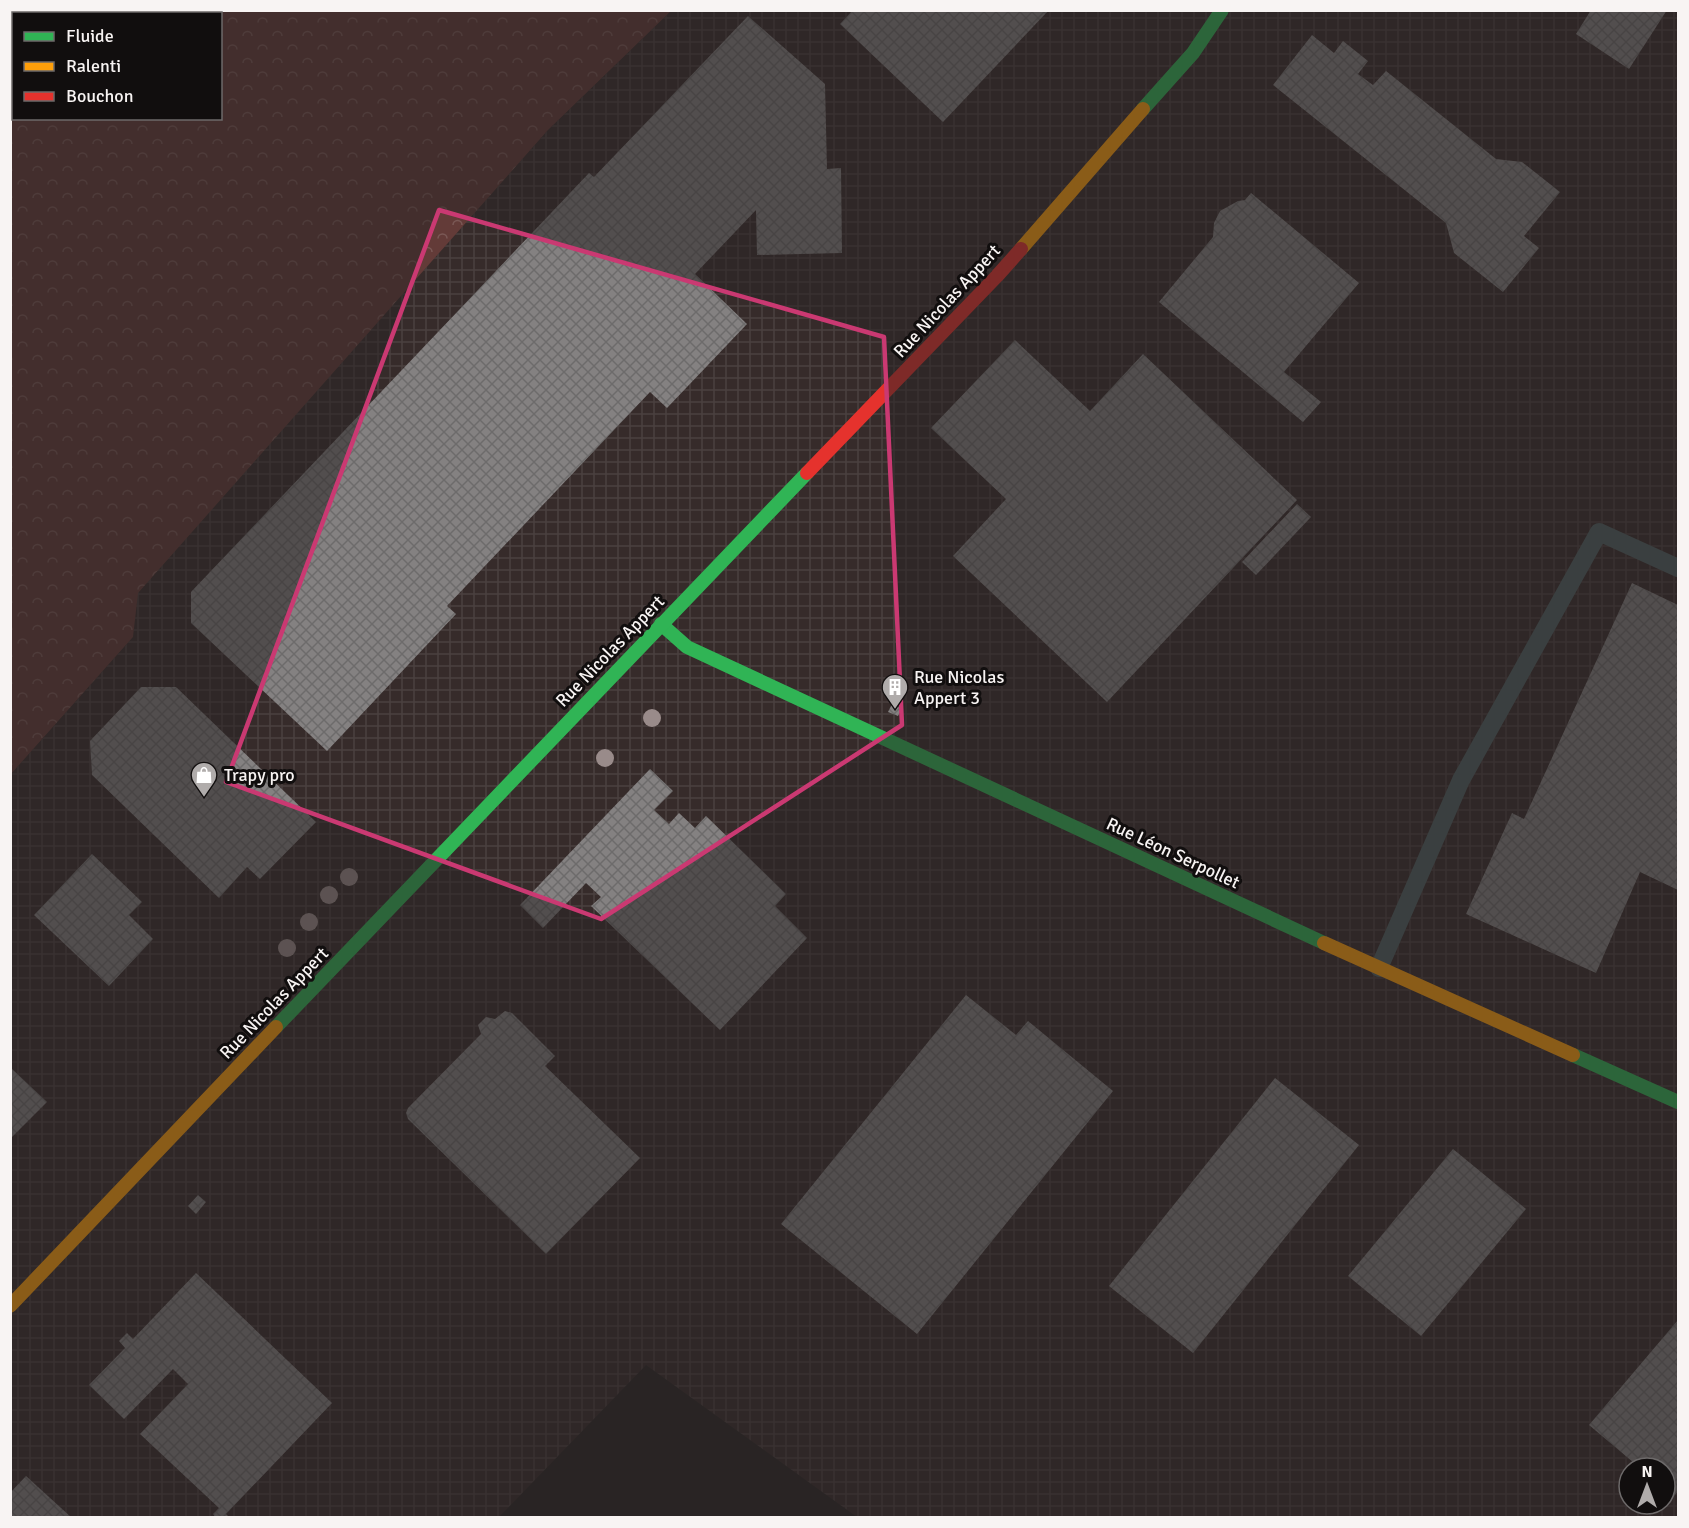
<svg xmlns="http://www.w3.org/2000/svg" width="1689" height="1528" font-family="Signika,sans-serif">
<defs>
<pattern id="industrial-grid" width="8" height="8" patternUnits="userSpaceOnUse" patternTransform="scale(1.5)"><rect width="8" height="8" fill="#362b2a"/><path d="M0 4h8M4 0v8" fill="none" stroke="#4a403f"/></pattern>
<pattern id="forest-crowns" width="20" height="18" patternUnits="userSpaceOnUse" patternTransform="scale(1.5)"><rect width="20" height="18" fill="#633b38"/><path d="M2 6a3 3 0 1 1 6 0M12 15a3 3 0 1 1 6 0" fill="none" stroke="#7a5855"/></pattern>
<pattern id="building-cross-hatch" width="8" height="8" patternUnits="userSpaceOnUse" patternTransform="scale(1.5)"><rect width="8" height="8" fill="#848181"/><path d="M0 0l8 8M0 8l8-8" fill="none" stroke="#6d6b6b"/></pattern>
</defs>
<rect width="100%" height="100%" fill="#292525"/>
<path fill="url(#industrial-grid)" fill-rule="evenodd" d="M671,11h1007v1506h-821l-211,-152 -147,152 -488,1v-744l122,-137 4,-44 411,-463zM1629,1468h36v36h-36z"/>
<path fill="url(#forest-crowns)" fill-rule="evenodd" d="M11,10l660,1 -123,119 -410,463 -5,44 -122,137zM14,14h206v104h-206z"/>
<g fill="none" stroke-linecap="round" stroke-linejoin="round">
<path stroke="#280304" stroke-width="56" d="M10,41l4,-4"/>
</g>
<g fill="url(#building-cross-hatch)">
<path d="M853,10h196l-106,112 -103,-98z"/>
<path d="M1591,10h76l-38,59 -53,-35z"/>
<path d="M748,16l77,68 2,85 14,-1 1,85 -85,2 -1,-45 -61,64 52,50 -80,84 -17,-16 -203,214 9,8 -129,137 -136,-128v-31l398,-419 5,4z"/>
<path d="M1312,35l22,18 9,-12 25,20 -10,13 15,11 13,-14 110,88 26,3 38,30 -36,44 15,12 -36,44 -49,-39 -8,-30 -173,-138z"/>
<path d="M1251,193l108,90 -75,89 37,30 -18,20 -144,-120 54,-65 1,-14 6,-12 18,-10 7,-1z"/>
<path d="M1015,340l75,71 53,-57 154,146 -190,202 -154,-146 53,-57 -75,-71z"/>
<path d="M1297,504l14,13 -55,58 -14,-13z"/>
<path d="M1632,583l46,22v285l-38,-18 -44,101 -130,-59 46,-101 12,6z"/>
<path d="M141,687h35l140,135 -56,57 -13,-12 -28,31 -127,-123 -2,-34z"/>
<path d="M892,704l10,4 -4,8 -10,-4z"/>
<path d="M650,769l23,22 -19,19 15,14 10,-11 16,15 11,-12 80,78 -11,12 32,32 -87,92 -129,-124 10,-9 -15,-14 -43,45 -23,-23z"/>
<path d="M92,854l50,48 -13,13 24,24 -44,47 -75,-71z"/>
<path d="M966,995l50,40 12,-14 85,70 -196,243 -136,-110z"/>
<path d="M505,1011l7,2 43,43 -10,10 95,92 -94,96 -138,-135 -2,-6 2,-5 73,-74 -3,-9 8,-8 9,2z"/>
<path d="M10,1067l37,35 -37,37z"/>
<path d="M1275,1078l84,67 -166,208 -84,-67z"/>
<path d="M1453,1149l73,60 -105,127 -73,-60z"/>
<path d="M198,1195l8,7 -10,12 -8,-8z"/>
<path d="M196,1273l136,130 -106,111 4,4h-14l-3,-4 6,-6 -79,-74 48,-50 -15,-15 -49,50 -35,-34 36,-37 -6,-7 8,-8 6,6z"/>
<path d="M1678,1320v171l-4,5 -9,-7v-21h-25l-51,-43z"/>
<path d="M26,1476l46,42h-62v-25z"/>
</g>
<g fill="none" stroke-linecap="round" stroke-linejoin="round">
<g stroke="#546060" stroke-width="4" stroke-dasharray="3 3" stroke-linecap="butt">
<path d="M60,14l2,-4"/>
<path d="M10,104l4,-6"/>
</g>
<path stroke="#4f6062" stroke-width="18" d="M1379,968l82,-188 138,-248 79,36"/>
<g stroke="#30b455" stroke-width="14">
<path d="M1143,109l50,-56 29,-43"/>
<path d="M661,624l26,23 637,296"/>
<path d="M276,1027l531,-554"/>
<path d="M1573,1055l105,47"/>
</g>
<g stroke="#ff9f0a" stroke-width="14">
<path d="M1021,249l122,-140"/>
<path d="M1324,943l249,112"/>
<path d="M10,1306l266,-279"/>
</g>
<path stroke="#e5322d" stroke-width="14" d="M807,473l190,-197 24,-27"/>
</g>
<g fill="#998b8a">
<circle cx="652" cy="718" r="9"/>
<circle cx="605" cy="758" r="9"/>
<circle cx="349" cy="877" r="9"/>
<circle cx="329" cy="895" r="9"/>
<circle cx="309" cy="922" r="9"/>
<circle cx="287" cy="948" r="9"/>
</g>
<path d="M0 0H1689V1528H0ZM439,210l445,127 18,388 -301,194 -375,-137z" fill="#292525" fill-opacity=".55" fill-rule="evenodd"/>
<path fill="none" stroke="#ca3972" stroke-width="4.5" stroke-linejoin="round" d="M439,210l445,127 18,388 -301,194 -375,-137z"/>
<defs>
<g id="building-pin" transform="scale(1.35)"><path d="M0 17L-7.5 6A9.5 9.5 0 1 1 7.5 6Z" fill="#b0acab" stroke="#110e0e"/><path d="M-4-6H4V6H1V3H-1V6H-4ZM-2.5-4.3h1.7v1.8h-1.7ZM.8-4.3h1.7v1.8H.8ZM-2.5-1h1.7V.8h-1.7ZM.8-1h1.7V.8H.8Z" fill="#fff"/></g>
<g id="shop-pin" transform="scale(1.35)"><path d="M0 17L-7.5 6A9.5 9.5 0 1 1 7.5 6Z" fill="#b0acab" stroke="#110e0e"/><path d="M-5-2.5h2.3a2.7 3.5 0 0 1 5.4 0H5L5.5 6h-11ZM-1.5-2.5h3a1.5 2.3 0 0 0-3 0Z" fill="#fff"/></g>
</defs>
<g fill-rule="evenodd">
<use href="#building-pin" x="895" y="687"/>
<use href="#shop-pin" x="204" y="775"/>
</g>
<g text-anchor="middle" stroke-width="6" stroke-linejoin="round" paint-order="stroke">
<g font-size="18" fill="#f8f4f3" stroke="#110e0e">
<text transform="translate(947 301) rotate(-47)" y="6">Rue Nicolas Appert</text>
<text transform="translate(610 651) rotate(-46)" y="6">Rue Nicolas Appert</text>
<text transform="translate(1173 853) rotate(25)" y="6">Rue Léon Serpollet</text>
<text transform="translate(274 1003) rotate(-46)" y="6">Rue Nicolas Appert</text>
</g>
<g font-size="18" fill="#f8f4f3" stroke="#110e0e" text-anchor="start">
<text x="914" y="683">Rue Nicolas<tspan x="914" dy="21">Appert 3</tspan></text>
<text x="224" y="781">Trapy pro</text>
</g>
</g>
<rect width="1689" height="1528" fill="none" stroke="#f8f4f3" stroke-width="24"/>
<rect x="12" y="12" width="210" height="108" fill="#110e0e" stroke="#6d6a6a" stroke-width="1.5"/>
<rect x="24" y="32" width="30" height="9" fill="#30b455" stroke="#6d6a6a" stroke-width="1.5"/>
<text x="66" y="42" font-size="18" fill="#f8f4f3">Fluide</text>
<rect x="24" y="62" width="30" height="9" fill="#ff9f0a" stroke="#6d6a6a" stroke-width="1.5"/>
<text x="66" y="72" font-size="18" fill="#f8f4f3">Ralenti</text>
<rect x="24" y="92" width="30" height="9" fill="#e5322d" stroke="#6d6a6a" stroke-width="1.5"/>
<text x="66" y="102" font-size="18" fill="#f8f4f3">Bouchon</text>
<g transform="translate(1647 1486)"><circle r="28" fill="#110e0e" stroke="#6d6a6a" stroke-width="1.5"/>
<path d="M0-4.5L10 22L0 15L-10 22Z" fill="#b0acab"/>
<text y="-9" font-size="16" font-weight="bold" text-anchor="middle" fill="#f8f4f3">N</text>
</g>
</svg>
